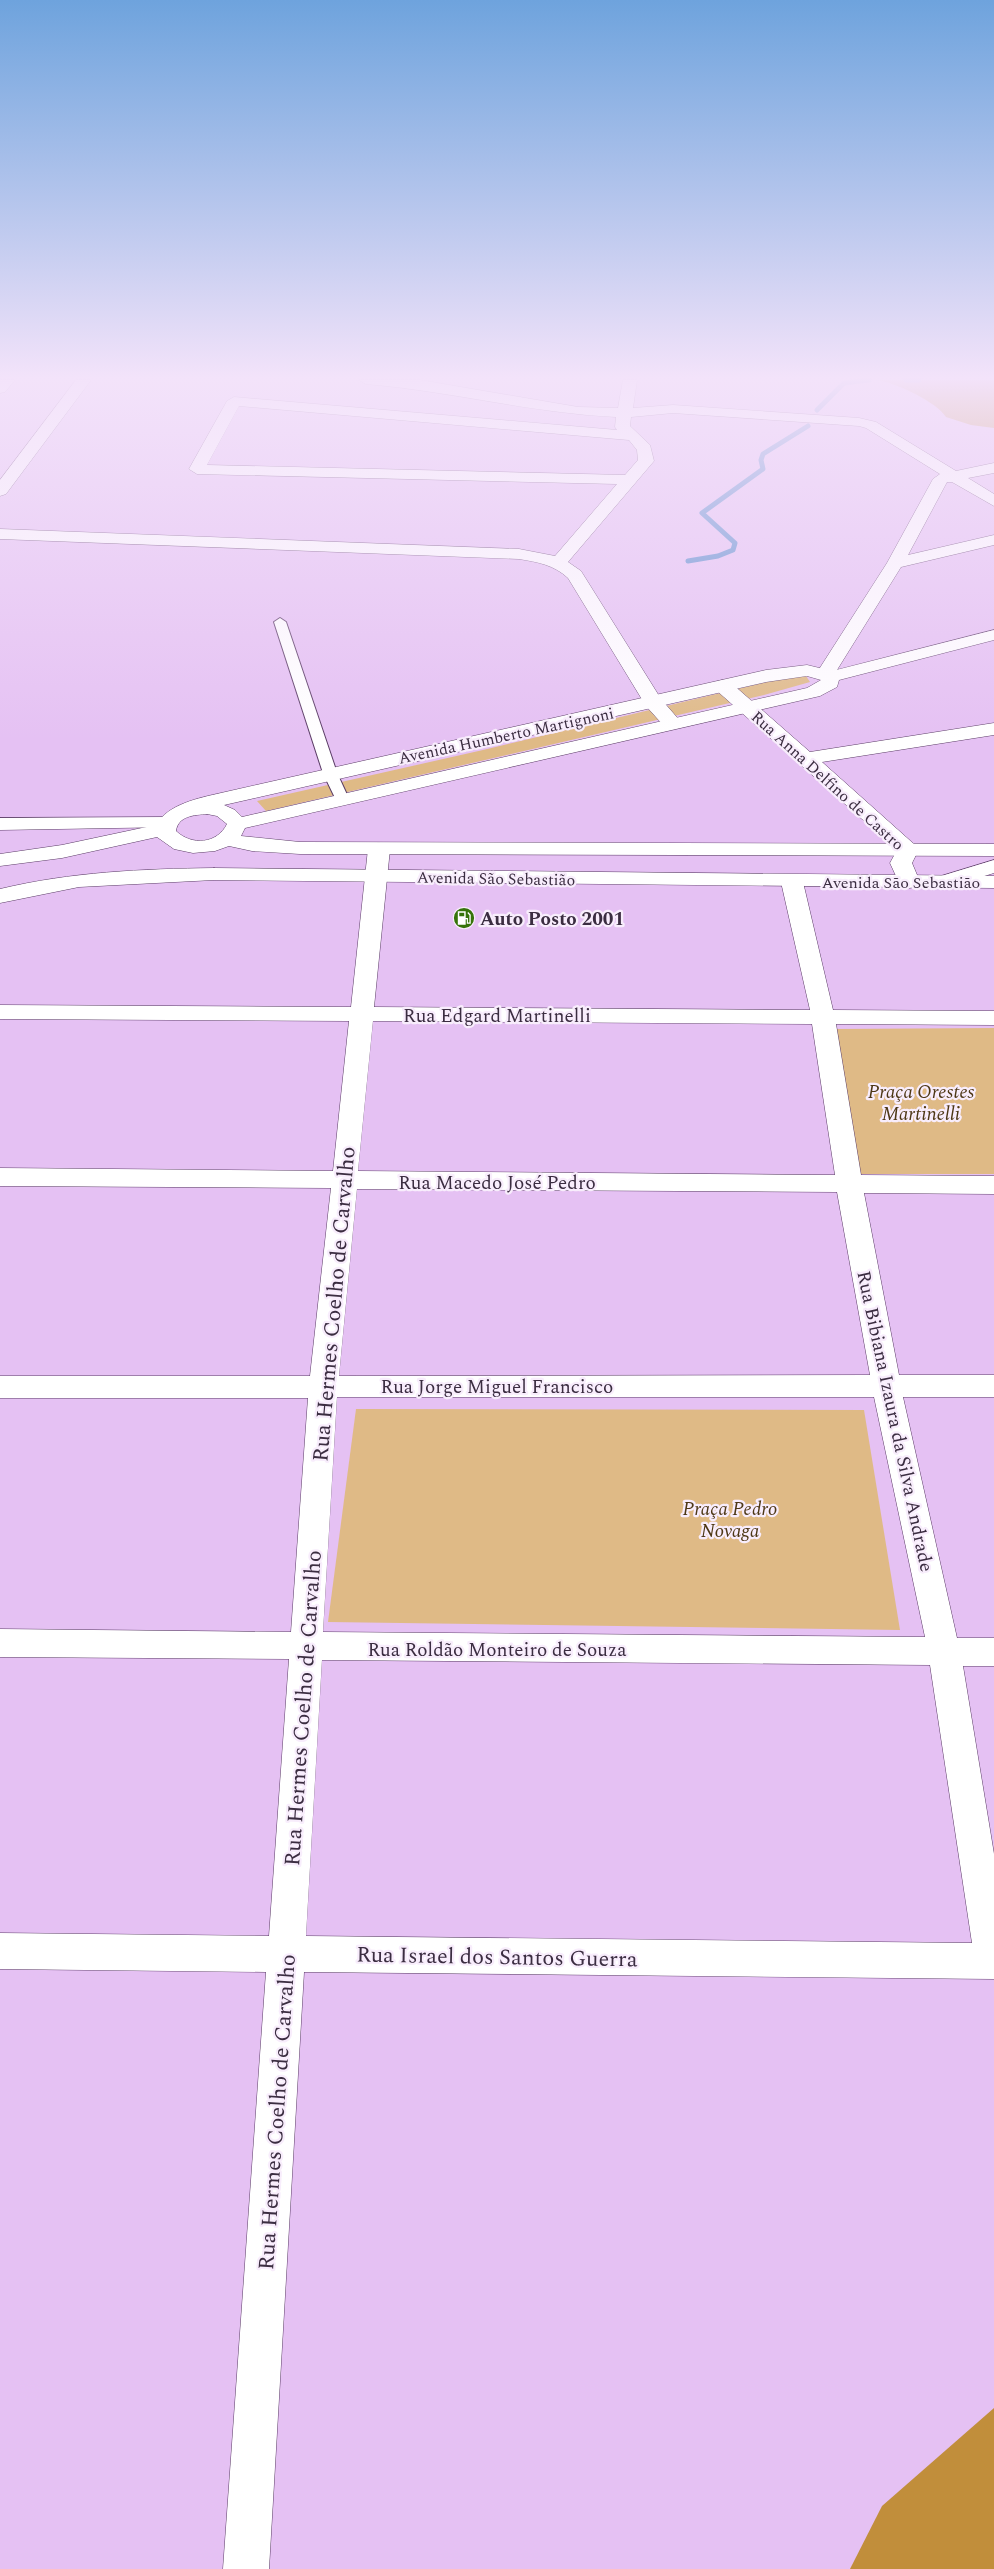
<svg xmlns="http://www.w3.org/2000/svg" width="994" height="2569" font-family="Spectral,serif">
<rect width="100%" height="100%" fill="#e5c1f3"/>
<g fill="#dfba86">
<path d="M795,675l11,1 4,6 -46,13 -498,116 -9,-10 226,-51z"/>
<path d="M994,1028v146h-134l-25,-145z"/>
<path d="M356,1409l508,1 36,220 -572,-8z"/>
</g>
<g fill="#c18e3b">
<path d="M878,380h116v48l-23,-3 -25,-8c-9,-15 -50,-34 -68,-37z"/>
<path d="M994,2408v161h-144l32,-63z"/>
</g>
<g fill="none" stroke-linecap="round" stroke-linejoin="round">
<g stroke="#5789cc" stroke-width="5">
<path d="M906,380h13"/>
<path d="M817,410l27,-27 25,-3"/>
<path d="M688,561l30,-5 15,-6 2,-7 -33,-30 61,-44 -2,-9 2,-6 45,-28"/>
</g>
<g stroke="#5b3d66" stroke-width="2">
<path id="lane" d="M280,618l6,4 51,151 12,26 -2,3h-10l-14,-29 -49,-151z"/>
</g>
<g stroke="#5b3d66" stroke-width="1">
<g id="street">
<path d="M76,380h15l-85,114 -6,2v-16z"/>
<path d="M359,380h61l158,27 40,1 5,-28h14l-4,28 40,-3 186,13 17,4 80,49 38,-8v10l-26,5 26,16v12l-42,-24h-5l-39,73 86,-20v10l-93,22 -69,111h-14l-2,-4 71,-111 46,-84 7,-5 -74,-46 -7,-2 -186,-13 -42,4 -1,9 20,19 4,16 -86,101 13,9 80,128 20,23 -3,4h-14l-18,-20 -78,-128c-14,-13 -30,-16 -49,-19l-519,-20v-10l519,20 36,7 62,-72 -420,-10 -8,-5 38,-68 7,-4 383,33 -2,-3 1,-10c-84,-4 -166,-26 -250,-33zM239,406l390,34 8,10 1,10 -13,15 -418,-10z"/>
<path d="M723,680l7,2 80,70 184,-29v12l-172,27 93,83 4,4 -7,14 8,19 -3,5 -8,1 -8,-1 -11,-24 7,-13 -181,-160 -2,-4 2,-4z"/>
<path d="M167,817l7,2 3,4 -3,4 -174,3v-12z"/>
<path d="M379,843l7,2 4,4 -16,158 436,3 -29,-128 3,-5 8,-1 8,1 3,5 30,128 161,1v14l-158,-1 25,151 133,1v18l-130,-1 35,182h95v22h-91l54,241h37v28h-31l31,188v125l-690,-7 -35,597h-46l43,-597 -266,-3v-36l269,3 20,-277 -289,-2v-28l291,3 17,-234h-308v-22h310l21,-188 -331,-2v-18l333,3 16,-150 -349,-2v-14l351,2 17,-158 4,-4zM373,1021l439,3 23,151 -477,-4zM357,1189l480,3 33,183 -531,1zM337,1397h537l51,240 -602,-5zM322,1660l608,5 42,278 -666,-7z"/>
<path d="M994,860v13l-48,15 -8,-1 -3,-5 3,-5z"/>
</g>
</g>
<g stroke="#5b3d66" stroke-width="1">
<g id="secondary">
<path d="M994,630v10l-155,40 -2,7 -17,9 -575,132 -4,8 59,6 694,2v12l-694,-2 -48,-3 -23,-5 -14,5 -22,2 -19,-4 -17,-12 -95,21 -62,8v-12l62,-9 94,-20c12,-21 43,-27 65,-32l545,-123 41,-5 25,6zM807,676l14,4 -14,8 -565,129 -7,-7 -11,-5 542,-123zM207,814l10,2 10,8c-10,20 -35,22 -51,7 2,-15 18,-16 31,-17z"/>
<path d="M214,868l780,8v12l-780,-8 -135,7 -79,16v-14c71,-17 142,-20 214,-21z"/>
</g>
</g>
<g stroke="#5b3d66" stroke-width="1">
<path id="primary" d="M0,380h15l-10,12 -5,1z"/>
</g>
<use href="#lane" fill="#fff" fill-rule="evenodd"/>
<use href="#street" fill="#fff" fill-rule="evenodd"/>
<use href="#secondary" fill="#fff" fill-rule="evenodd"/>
<use href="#primary" fill="#fff" fill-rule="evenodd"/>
</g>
<linearGradient id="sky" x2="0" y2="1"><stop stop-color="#6ea3dd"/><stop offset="0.51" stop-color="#f3e3fa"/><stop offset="1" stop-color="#f3e3fa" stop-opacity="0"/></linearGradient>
<rect width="994" height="740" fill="url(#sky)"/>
<defs>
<g id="fuel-disc" transform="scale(1.125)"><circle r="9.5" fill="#36730a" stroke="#f8edfc"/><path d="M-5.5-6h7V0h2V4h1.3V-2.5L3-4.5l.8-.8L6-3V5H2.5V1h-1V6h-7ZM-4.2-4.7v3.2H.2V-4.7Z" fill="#fff"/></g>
</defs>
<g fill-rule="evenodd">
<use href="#fuel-disc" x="464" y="918"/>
</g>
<g text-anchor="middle" stroke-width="4.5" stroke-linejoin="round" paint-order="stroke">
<g font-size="16" fill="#3b2d41" stroke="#f8edfc">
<text transform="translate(506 735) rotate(-12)" y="6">Avenida Humberto Martignoni</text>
<text transform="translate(828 780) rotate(42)" y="6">Rua Anna Delfino de Castro</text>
<text transform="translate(496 878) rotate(1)" y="6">Avenida São Sebastião</text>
<text x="901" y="888">Avenida São Sebastião</text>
</g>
<g font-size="19" font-weight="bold" fill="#3b2d41" stroke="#f8edfc" text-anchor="start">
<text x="480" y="925">Auto Posto 2001</text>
</g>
<g font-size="19" fill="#3b2d41" stroke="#f8edfc">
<text x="497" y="1022">Rua Edgard Martinelli</text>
<text x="497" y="1189">Rua Macedo José Pedro</text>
<text x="497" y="1393">Rua Jorge Miguel Francisco</text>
<text transform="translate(896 1421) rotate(78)" y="7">Rua Bibiana Izaura da Silva Andrade</text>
<text x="497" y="1656">Rua Roldão Monteiro de Souza</text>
</g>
<g font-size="19" font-style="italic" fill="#4d3715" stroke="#f8edfc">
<text x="921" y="1098">Praça Orestes<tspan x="921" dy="22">Martinelli</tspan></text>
<text x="730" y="1515">Praça Pedro<tspan x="730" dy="22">Novaga</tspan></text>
</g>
<g font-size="22" fill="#3b2d41" stroke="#f8edfc">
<text transform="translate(333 1304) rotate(-85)" y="8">Rua Hermes Coelho de Carvalho</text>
<text transform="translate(302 1708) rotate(-86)" y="8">Rua Hermes Coelho de Carvalho</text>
<text transform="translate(497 1956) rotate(1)" y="8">Rua Israel dos Santos Guerra</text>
<text transform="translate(276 2112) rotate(-86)" y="8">Rua Hermes Coelho de Carvalho</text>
</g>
</g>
</svg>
